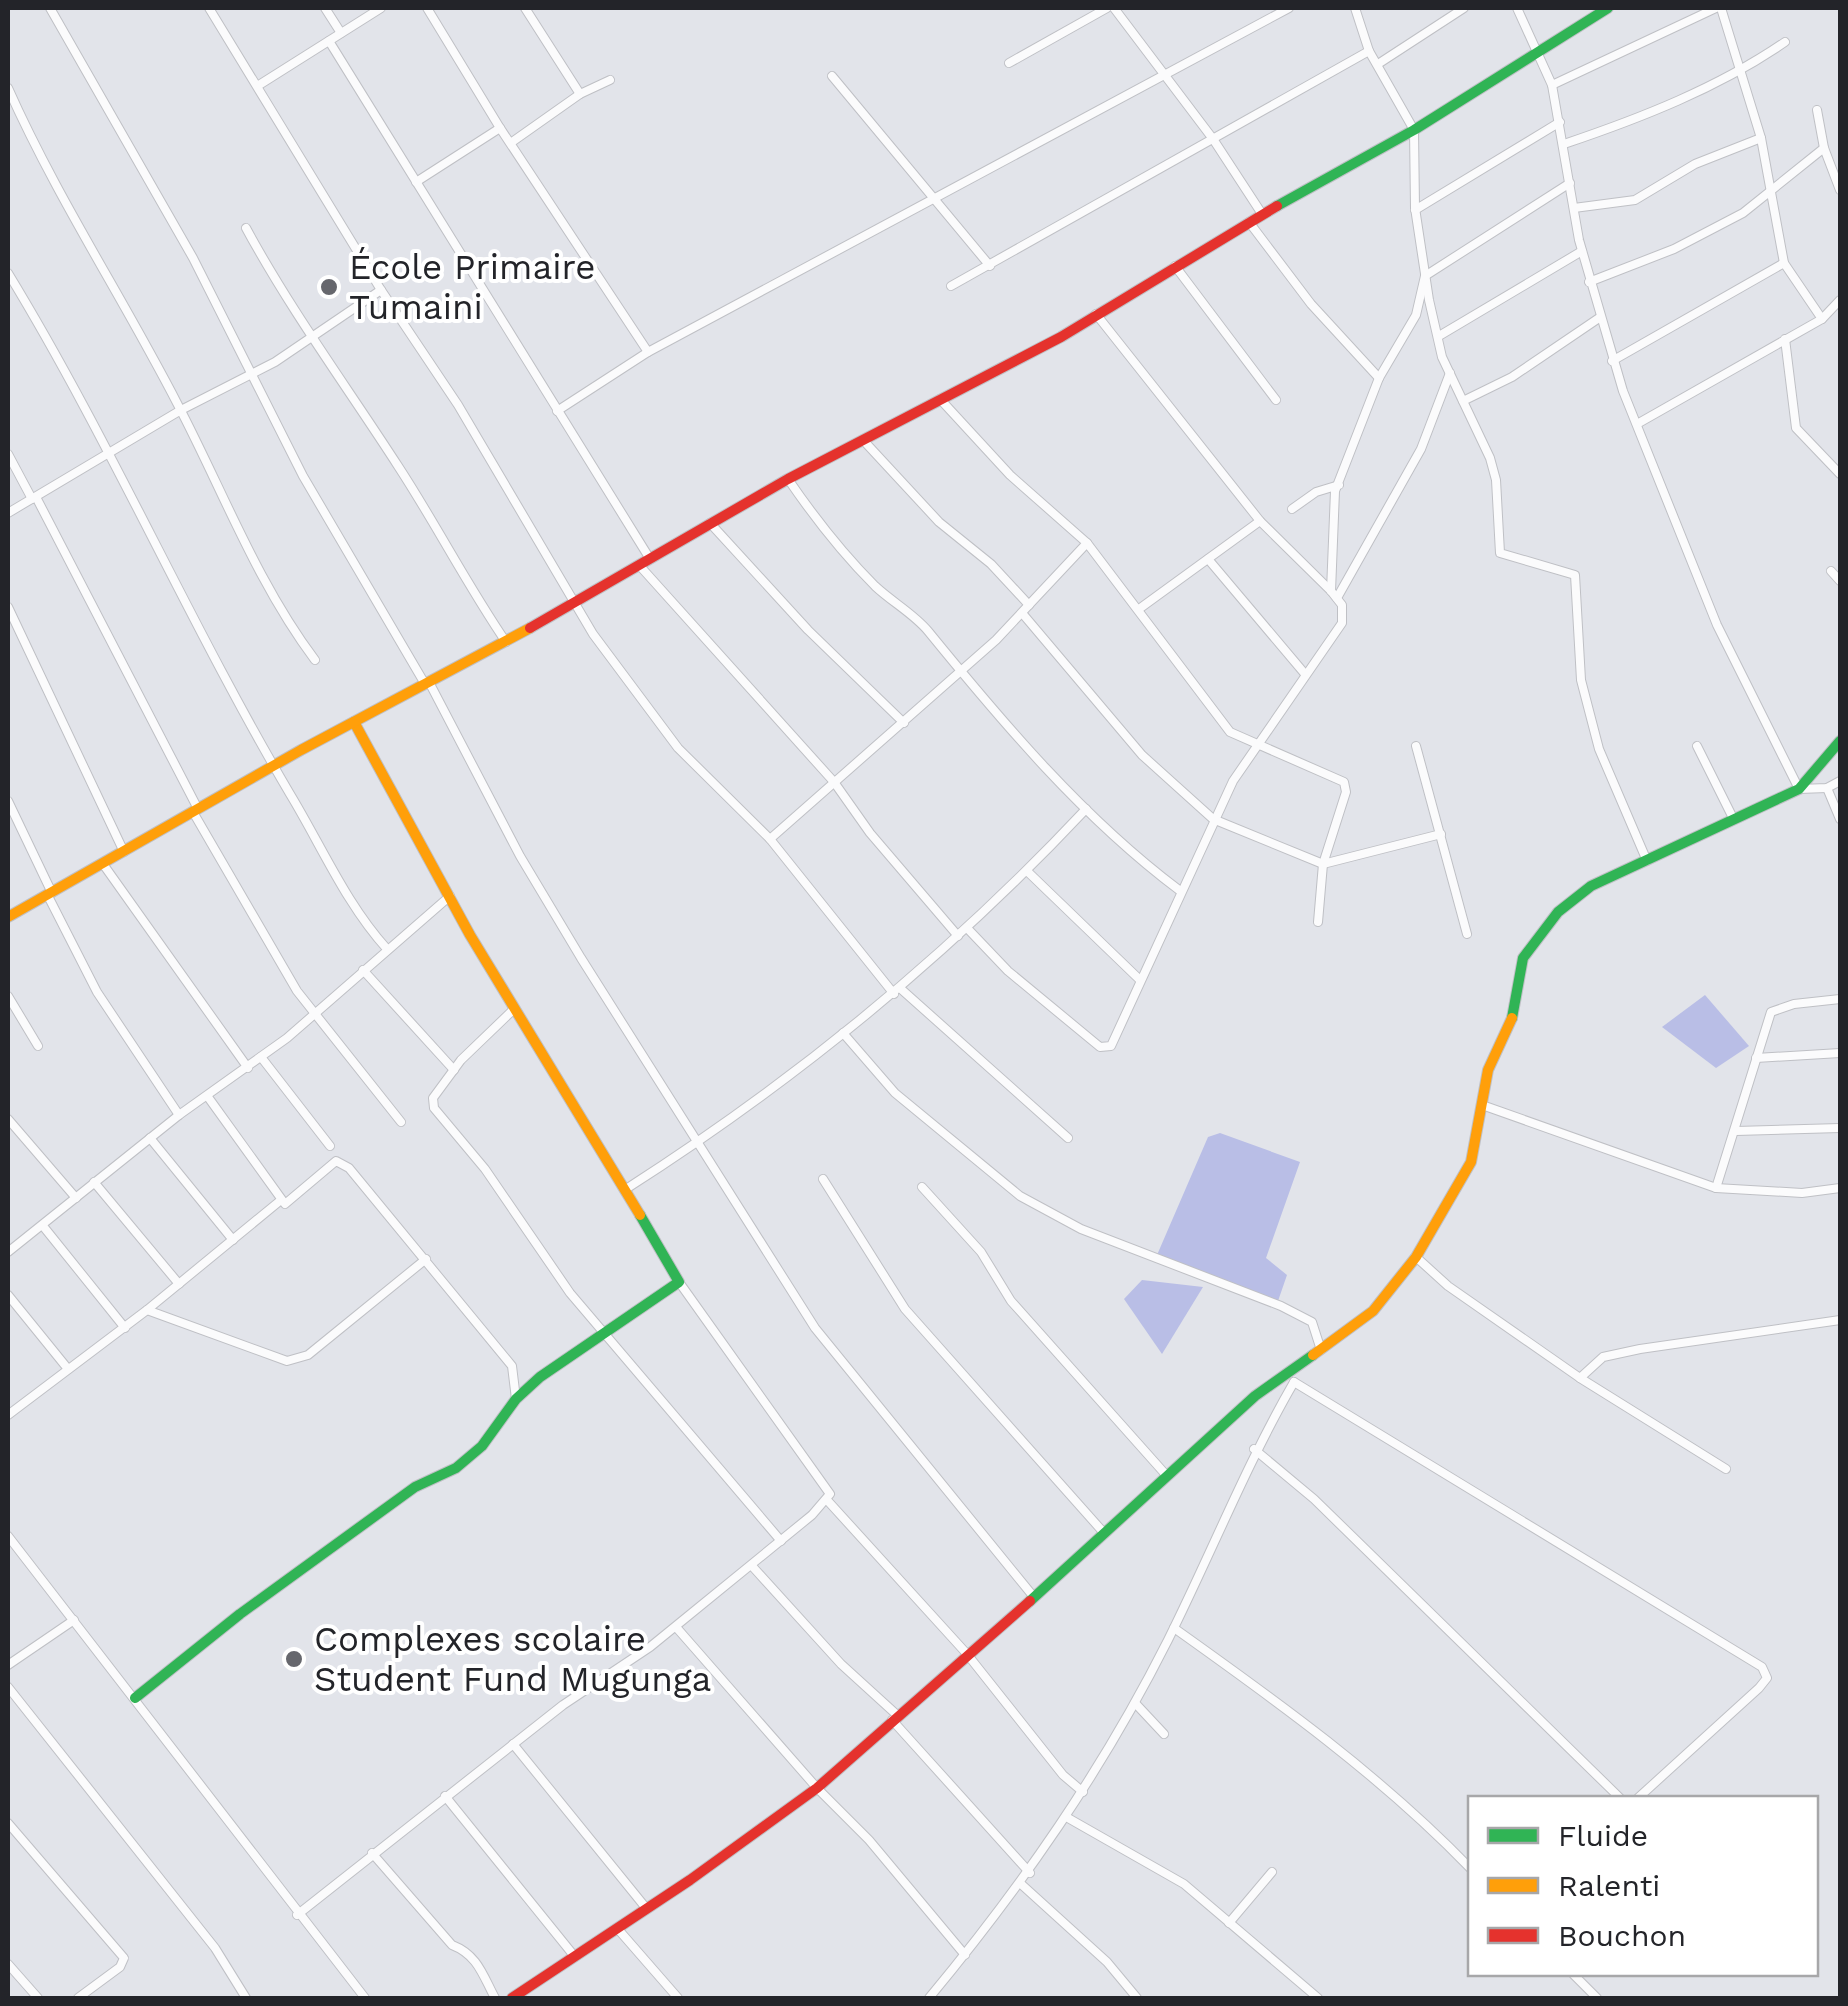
<svg xmlns="http://www.w3.org/2000/svg" width="1848" height="2006" font-family="'Work Sans',sans-serif">
<rect width="100%" height="100%" fill="#e2e4ea"/>
<g fill="#b9bee6">
<path d="M1705,995l44,51 -33,22 -54,-41z"/>
<path d="M1220,1133l80,29 -34,96 21,17 -9,26 -121,-46 51,-118z"/>
<path d="M1142,1280l61,7 -41,67 -38,-55z"/>
</g>
<g fill="none" stroke-linecap="round" stroke-linejoin="round">
<g stroke="#bfc0c5" stroke-width="10">
<g id="street">
<path d="M50,8l143,250 110,218 122,208"/>
<path d="M209,8l172,282 77,115 135,229 85,114 92,91 124,155"/>
<path d="M325,8l16,25"/>
<path d="M427,8l73,120 148,224"/>
<path d="M525,8l55,86"/>
<path d="M1114,8l99,131 49,75"/>
<path d="M1355,8l14,43 45,79 1,78 14,92 13,57 48,101 6,22 4,73 75,22 6,105 18,69 48,112"/>
<path d="M1517,8l35,77 27,155 44,151 94,234 82,164 28,-1 13,-7"/>
<path d="M1721,8l40,130 23,125 38,56"/>
<path d="M329,41l321,518"/>
<path d="M1009,63l98,-55"/>
<path d="M1378,64l86,-56"/>
<path d="M832,76l158,190"/>
<path d="M259,85l122,-77"/>
<path d="M1552,85l164,-77"/>
<path d="M8,88c49,110 115,210 170,317 44,84 79,178 137,255"/>
<path d="M1817,110l7,38 16,42"/>
<path d="M512,142l68,-48 30,-14"/>
<path d="M1564,144c77,-26 154,-56 221,-102"/>
<path d="M416,182l84,-54"/>
<path d="M1574,208l61,-8 60,-36 66,-26"/>
<path d="M1415,210l145,-88"/>
<path d="M1249,222l62,82 68,74"/>
<path d="M246,228c45,83 101,159 152,238 38,58 69,119 108,176"/>
<path d="M1175,266l101,134"/>
<path d="M8,273c103,169 181,350 282,521 31,51 56,110 97,155"/>
<path d="M1589,282l85,-33 69,-36 81,-65"/>
<path d="M951,286l418,-235"/>
<path d="M1439,336l143,-85"/>
<path d="M1785,339l11,89 44,46"/>
<path d="M1612,361l172,-98"/>
<path d="M940,399l70,76 77,68 143,189 114,50 2,10 -23,72 -5,58"/>
<path d="M1463,401l49,-24 87,-59"/>
<path d="M557,411l91,-59 641,-344"/>
<path d="M1637,424l185,-105 18,-19"/>
<path d="M863,440l76,82 52,42 38,41"/>
<path d="M8,454l24,45"/>
<path d="M788,479c26,38 55,75 87,107 17,16 39,28 53,45 75,92 155,187 251,259"/>
<path d="M36,497l162,312"/>
<path d="M1292,509l24,-17 23,-7"/>
<path d="M8,513l173,-103 94,-48 106,-72"/>
<path d="M710,523l98,107 96,93"/>
<path d="M1208,559l97,115"/>
<path d="M639,565l195,217 36,51 88,103"/>
<path d="M1831,571l9,10"/>
<path d="M1331,591l4,-100 44,-113 37,-63 9,-39 145,-93"/>
<path d="M1337,598l84,-149 29,-76"/>
<path d="M8,607l116,245"/>
<path d="M1139,609l121,-88"/>
<path d="M1022,613l120,142 71,64 110,45 118,-30"/>
<path d="M429,682l91,174 61,102 234,370 218,268"/>
<path d="M1416,746l51,188"/>
<path d="M1697,746l36,72"/>
<path d="M1827,788l13,31"/>
<path d="M8,801l44,92"/>
<path d="M193,812l104,179 104,131"/>
<path d="M770,839l226,-199 91,-97"/>
<path d="M103,864l145,204"/>
<path d="M1028,872l111,107"/>
<path d="M48,896l49,96 82,123"/>
<path d="M967,928l41,43 92,76 11,-1 122,-265 109,-158v-18l-11,-14 -71,-70 -164,-207"/>
<path d="M363,970l91,100"/>
<path d="M901,989l167,149"/>
<path d="M8,996l30,50"/>
<path d="M513,1010l-52,50 -28,38 1,10 51,61 85,124 211,248"/>
<path d="M843,1033l52,60 125,103 61,33 200,77 31,16 9,28"/>
<path d="M261,1057l69,89"/>
<path d="M1756,1058l84,-5"/>
<path d="M208,1097l77,107 51,-43 13,7 163,198 4,33"/>
<path d="M1482,1105l234,83 86,5 38,-5"/>
<path d="M8,1119l68,79"/>
<path d="M1736,1131l104,-3"/>
<path d="M150,1138l83,102"/>
<path d="M823,1179l82,130 199,224"/>
<path d="M94,1182l85,102"/>
<path d="M922,1187l59,65 30,49 156,175"/>
<path d="M1716,1188l55,-176 23,-8 46,-5"/>
<path d="M626,1189c169,-108 323,-234 460,-380"/>
<path d="M43,1226l82,102"/>
<path d="M8,1252l171,-137 108,-77 163,-142"/>
<path d="M1416,1257l32,29 132,92 23,-21 37,-8 200,-29"/>
<path d="M8,1295l60,74"/>
<path d="M147,1310l140,51 21,-6 118,-96"/>
<path d="M1580,1378l146,91"/>
<path d="M1294,1382l468,285 5,11 -8,10 -121,110"/>
<path d="M8,1415l139,-105 134,-110"/>
<path d="M1254,1449l60,50 306,299"/>
<path d="M827,1500l140,154 96,121 20,17"/>
<path d="M8,1536l357,462"/>
<path d="M752,1566l89,98 56,51"/>
<path d="M676,1627l141,161 52,52 96,115"/>
<path d="M1174,1628c104,74 207,148 296,240"/>
<path d="M8,1665l66,-45"/>
<path d="M8,1687l207,261 31,50"/>
<path d="M1135,1703l29,31"/>
<path d="M892,1720l138,153"/>
<path d="M513,1744l133,164"/>
<path d="M445,1796l130,161"/>
<path d="M1068,1818l116,66 134,114"/>
<path d="M8,1823l116,135 -4,9 -42,31"/>
<path d="M372,1853l80,92c26,10 31,31 43,53"/>
<path d="M1021,1884l86,78 30,36"/>
<path d="M297,1915l266,-210 87,-58 162,-132 18,-21 -151,-212"/>
<path d="M1229,1923l43,-51"/>
<path d="M617,1928l61,70"/>
<path d="M8,1964l30,34"/>
<path d="M1573,1974l24,24"/>
<path d="M929,1998c93,-112 173,-227 239,-358 43,-86 78,-175 126,-258"/>
</g>
</g>
<g stroke="#bfc0c5" stroke-width="12">
<g id="fast">
<path d="M1277,206l137,-76 194,-122"/>
<path d="M1512,1018l11,-60 35,-46 33,-26 208,-97 41,-48"/>
<path d="M1030,1601l225,-205 58,-41"/>
<path d="M135,1698l105,-84 175,-127 41,-19 26,-22 34,-47 24,-22 139,-95 -39,-67"/>
</g>
</g>
<g stroke="#bfc0c5" stroke-width="12">
<g id="slow">
<path d="M354,722l116,213 170,280"/>
<path d="M8,917l293,-167 229,-122"/>
<path d="M1313,1355l60,-44 43,-54 55,-95 17,-92 24,-52"/>
</g>
</g>
<g stroke="#bfc0c5" stroke-width="12">
<g id="jam">
<path d="M530,628l258,-149 273,-142 216,-131"/>
<path d="M512,1998l178,-118 127,-92 213,-187"/>
</g>
</g>
<use href="#street" stroke="#fbfbfc" stroke-width="8"/>
<use href="#fast" stroke="#30b455" stroke-width="10"/>
<use href="#slow" stroke="#ff9f0a" stroke-width="10"/>
<use href="#jam" stroke="#e5322d" stroke-width="10"/>
</g>
<g fill="#66676d" stroke="#fff" stroke-width="4">
<circle cx="329" cy="287" r="10"/>
<circle cx="294" cy="1659" r="10"/>
</g>
<g text-anchor="middle" stroke-width="8" stroke-linejoin="round" paint-order="stroke">
<g font-size="35" fill="#232429" stroke="#fff" text-anchor="start">
<text x="349" y="279">École Primaire<tspan x="349" dy="40">Tumaini</tspan></text>
<text x="314" y="1651">Complexes scolaire<tspan x="314" dy="40">Student Fund Mugunga</tspan></text>
</g>
</g>
<rect width="1848" height="2006" fill="none" stroke="#232429" stroke-width="20"/>
<rect x="1468" y="1796" width="350" height="180" fill="#ffffff" stroke="#a7a7a9" stroke-width="2.5"/>
<rect x="1488" y="1828" width="50" height="15" fill="#30b455" stroke="#a7a7a9" stroke-width="2.5"/>
<text x="1558" y="1846" font-size="30" fill="#232429">Fluide</text>
<rect x="1488" y="1878" width="50" height="15" fill="#ff9f0a" stroke="#a7a7a9" stroke-width="2.5"/>
<text x="1558" y="1896" font-size="30" fill="#232429">Ralenti</text>
<rect x="1488" y="1928" width="50" height="15" fill="#e5322d" stroke="#a7a7a9" stroke-width="2.5"/>
<text x="1558" y="1946" font-size="30" fill="#232429">Bouchon</text>
</svg>
